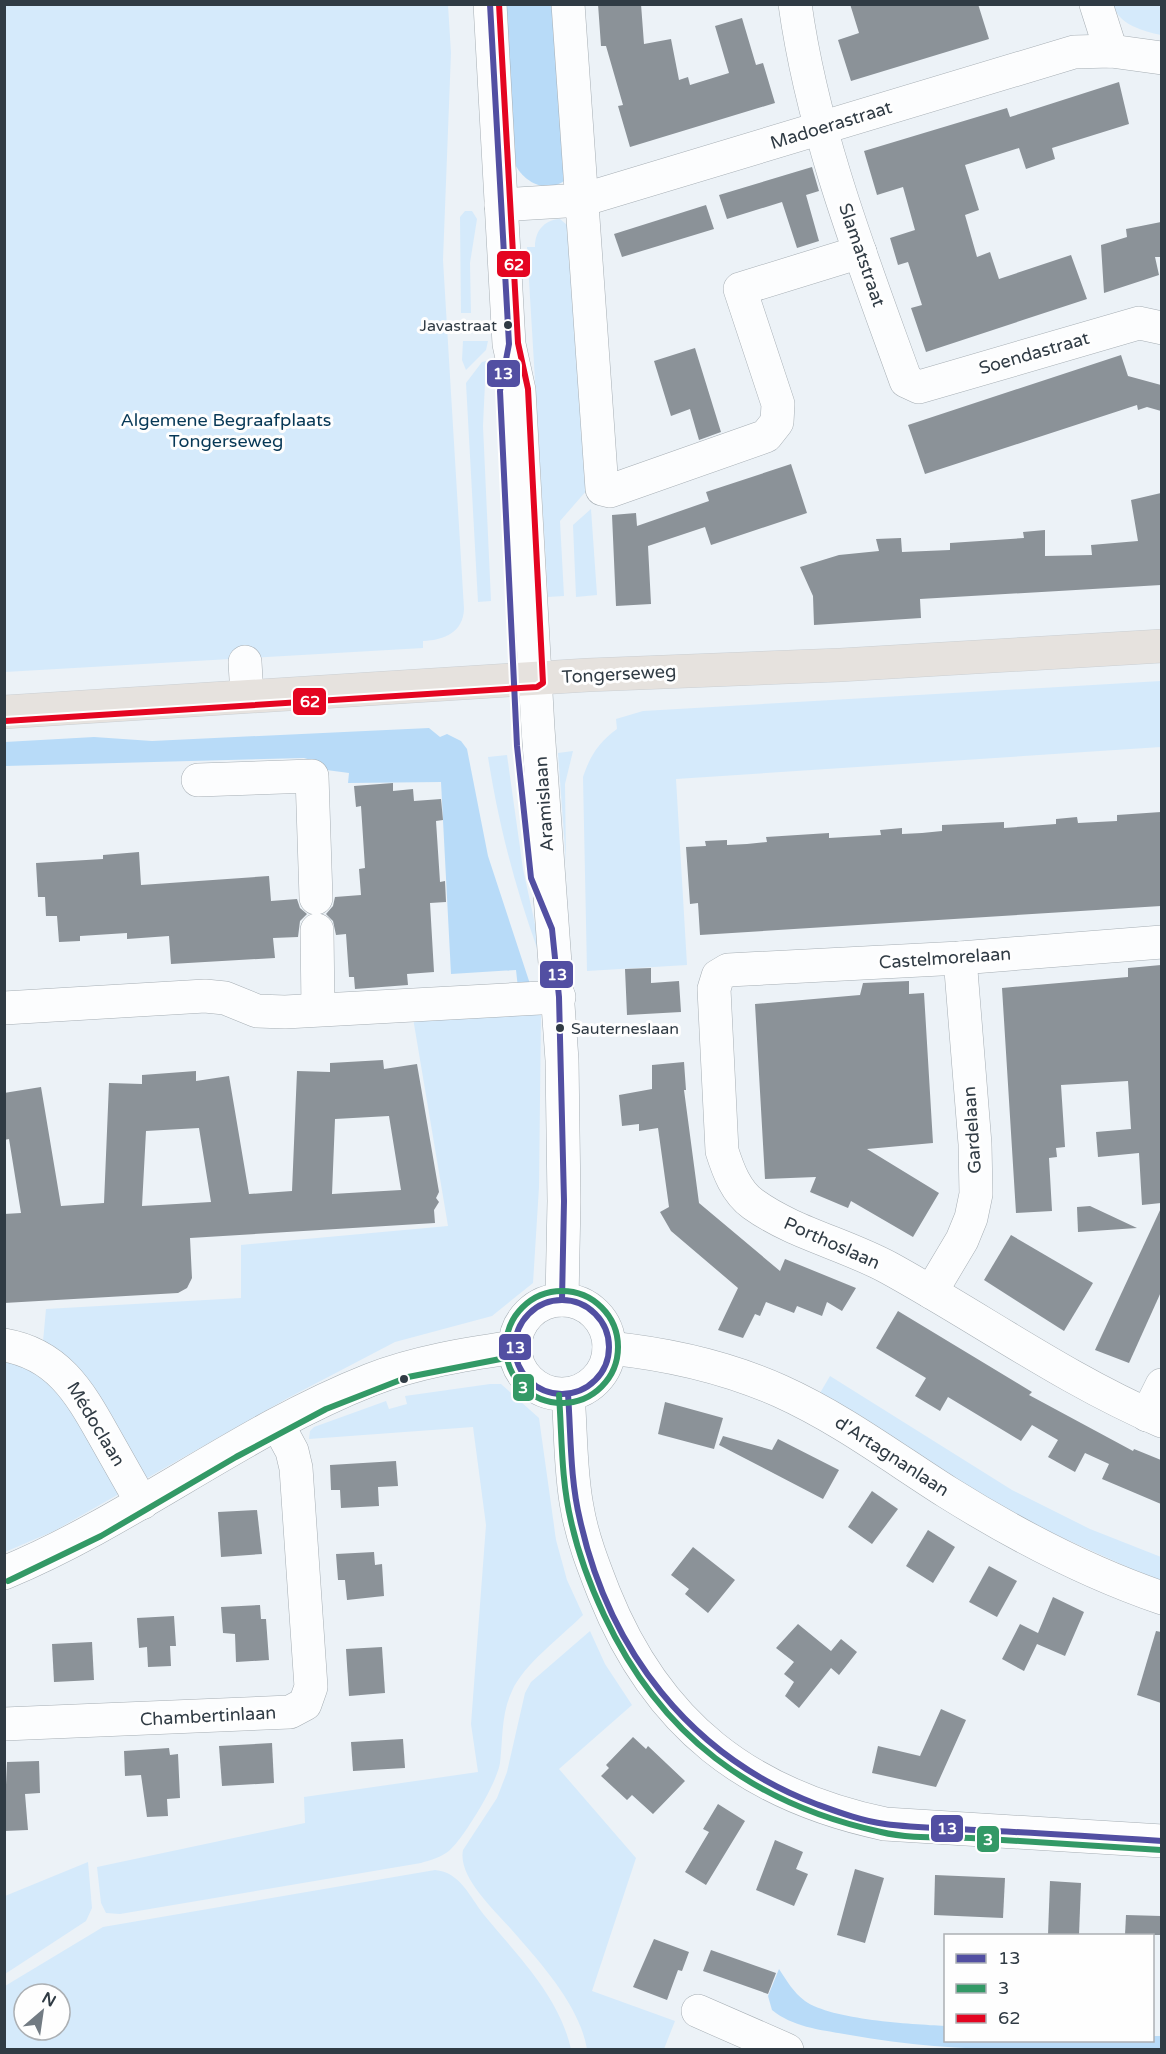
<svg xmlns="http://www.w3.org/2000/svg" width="1166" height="2054" font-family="'Varela Round',sans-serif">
<rect width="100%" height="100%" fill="#ecf2f7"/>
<g fill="#d5eafb" fill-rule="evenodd">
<path d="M5,5h443l3,48 -8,207 21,349c-1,23 -19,31 -41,32v7l-418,24z"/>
<path d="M1113,5h48v30c-18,-4 -42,-10 -48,-30z"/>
<path d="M465,211h7l5,8 -7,44 1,50h-10l-1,-96z"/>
<path d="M560,219l7,6h6l14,265 -27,31 4,75 -16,1 -21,-350h8c0,-16 9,-27 25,-28z"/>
<path d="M463,341h25l-2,9 -20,20 -4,-10z"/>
<path d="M486,361l-3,65 8,175 -13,1 -12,-219 16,-21z"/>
<path d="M591,509l6,86 -21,2 -3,-72z"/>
<path d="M1161,681v66l-485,32 11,186 -100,6 -4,-194c7,-21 16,-35 34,-48l-1,-10 27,-8z"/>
<path d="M573,751l-8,33 1,78 -8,-109z"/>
<path d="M507,755l16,114 17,78 -3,1c-23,-65 -38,-122 -49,-191z"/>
<path d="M541,1013l-2,174 -6,96 -41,33 -97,26 -109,57 -232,132 -49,21 -1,-197 37,8 5,-54 195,-11v-53l207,-19 -35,-208z"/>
<path d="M830,1376l182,114 78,39 71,28v25l-160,-72 -138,-93 -43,-24z"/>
<path d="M490,1384h11l38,34 17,122 11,40 16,35c-21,21 -60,50 -71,76 -11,23 -9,48 -12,72 -3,20 -35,73 -50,87 -8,7 -19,10 -29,13l-301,51 -14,-1 -5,-10 -4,-36 208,-44 -1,-26 174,-25 -7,-48 15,-199 -13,-98 -164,12 1,-8 4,-4 72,-26 3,8 18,-5 -2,-8z"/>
<path d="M590,1631l15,33 27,41 -73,64 77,89 -44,133 83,30 -11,28h-77c-7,-41 -42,-81 -69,-112 -17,-21 -61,-58 -55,-87l34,-52 10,-26 18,-79 6,-11z"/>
<path d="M88,1862l4,46 -6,13 -81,53v-78z"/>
<path d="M435,1870c25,2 35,27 49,45 34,41 75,81 87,134h-566v-63l98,-59zM24,1994h36v36h-36z"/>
</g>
<g fill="#b8dbf8">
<path d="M503,5h55l9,174c-21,17 -46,2 -54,-19z"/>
<path d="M429,728l11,9 7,-3 14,7 6,8 21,107 43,131 -13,1 -2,-18 -65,4 -10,-192 -93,1 1,-10 -30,-4 -5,-8 -10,-3 -299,8v-24l89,-5 58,4z"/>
<path d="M779,1969c8,12 14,23 26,32 27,19 106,23 140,25l1,14h206l1,-4h8v13c-104,1 -208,5 -311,-14 -27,-5 -56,-7 -78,-25l-4,-14z"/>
</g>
<g fill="#8b9298" fill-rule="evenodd">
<path d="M598,4h43l3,40 27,-5 8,41 9,-3 2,8 39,-12 -14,-47 27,-8 14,47 7,-2 12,40 -145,44 -12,-41 5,-1 -17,-59h-5z"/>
<path d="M850,4h128l11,35 -138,42 -13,-41 21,-7z"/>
<path d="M1119,82l10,42 -77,24 3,11 -29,10 -7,-21 -54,17 14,45 -14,5 12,42 13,-5 9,27 72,-24 16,44 -161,53 -15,-44 11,-3 -14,-43 -10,3 -8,-27 25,-8 -12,-43 -26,8 -13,-44 143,-43 3,9z"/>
<path d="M812,167l7,24 -13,4 13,46 -22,7 -15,-46 -55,17 -8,-24z"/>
<path d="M706,205l8,24 -92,28 -8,-23z"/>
<path d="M1161,222v35h-6l4,18 -55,18 -3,-48 26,-8 -1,-8z"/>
<path d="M695,348l26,84 -22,8 -9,-31 -19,7 -17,-55z"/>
<path d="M1121,355l7,21 33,9v26l-14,-4 -9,3 -1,-5 -212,69 -17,-49z"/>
<path d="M791,464l16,49 -96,32 -6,-18 -57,19 3,58 -35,2 -4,-91 24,-2 1,13 72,-25 -3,-9z"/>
<path d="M1161,493v92l-241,14 1,19 -107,7 -1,-29 -13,-29 39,-12 40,-4 -3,-12 25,-1 1,14 48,-2v-7l74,-5 -1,-6 22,-2v26l47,-1 -1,-10 47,-4 -7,-41z"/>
<path d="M393,783v8l20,-2 1,12 27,-2 2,21 -7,1 4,61 5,-1 1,21 -16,1 4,69 -27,2 1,11 -53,4 -1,-12h-5l-3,-43 -10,1 -3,-14 -7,-7 7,-8 2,-9 26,-2 -2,-26 6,-1 -4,-62 -5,1 -2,-21z"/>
<path d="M1161,812v94l-461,29 -2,-32 -8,1 -4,-57 20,-1 -1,-5 22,-1v5l20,-1 20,-2 -1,-5 63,-4v5l52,-3 -1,-5 22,-2v6l20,-1 20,-2v-6l62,-3v6l52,-4v-5l21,-2 1,6 39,-2v-6z"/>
<path d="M139,852l2,33 128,-9 2,25 26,-2 3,9 7,6 -7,7 -2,16 -25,1 2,20 -104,6 -2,-28 -42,3v-6l-47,3v5l-21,1 -2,-26h-11l-1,-19h-7l-2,-34 67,-4v-4z"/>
<path d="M1161,965v238l-19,2 -3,-52 -41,4 -2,-25 35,-3 -3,-48 -67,4 4,62 -9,1 1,9 -8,1 3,53 -36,2 -14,-225 126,-11v-9z"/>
<path d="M651,968v15l28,-2 2,31 -54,3 -2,-46z"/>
<path d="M909,981v13l15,-1 9,150 -66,6 72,44 -26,44 -62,-36 -3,7 -38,-16 6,-15 -51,2 -10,-175 105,-9 3,-12z"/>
<path d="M383,1060l1,9 33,-5 22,128 -3,6 3,4 -5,8 1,13 -245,15 2,40 -5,10 -9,5 -174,10v-89l17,-1 -12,-74 -5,1v-47l37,-6 20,119 43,-3 5,-120 33,1v-9l54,-4v10l33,-5 20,118 43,-3 5,-120 33,1v-9zM389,1116l12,74 -69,4 3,-75zM199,1128l12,74 -69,4 4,-75z"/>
<path d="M684,1062l2,28h-2l15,113 81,68 5,-12 71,29 -14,23 -15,-9 -5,14 -25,-10 -3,7 -28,-11 -6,14 -5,-2 -12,24 -25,-8 20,-42 -67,-57 -11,-19 9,-5 -11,-79 -19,3v-7l-17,2 -3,-31 33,-6v-24z"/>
<path d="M1090,1206l47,22 -59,4 -1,-25z"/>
<path d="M1161,1208v84l-32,71 -34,-13z"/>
<path d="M1011,1235l82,48 -29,48 -80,-51z"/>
<path d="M898,1311l134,81 -3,3 104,56 1,-2 27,11v44l-59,-25 7,-15 -24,-11 -10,19 -27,-15 10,-17 -26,-15 -11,16 -73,-44 -8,14 -25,-15 11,-18 -50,-30z"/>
<path d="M665,1402l58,16 -9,31 -56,-15z"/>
<path d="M723,1436l49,14 6,-11 61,31 -16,29 -104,-54z"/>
<path d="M396,1461l2,25 -20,1 1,19 -38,2 -1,-18h-9l-1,-25z"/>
<path d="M872,1491l26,18 -26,35 -24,-17z"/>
<path d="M257,1510l5,44 -41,3 -3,-45z"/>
<path d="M928,1530l27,17 -22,36 -27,-17z"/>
<path d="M693,1547l42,33 -27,33 -23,-19 4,-5 -18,-14z"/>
<path d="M374,1552l1,13 7,-1 2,32 -37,4 -2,-20h-7l-2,-26z"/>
<path d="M989,1566l28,15 -20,36 -28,-15z"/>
<path d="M1053,1597l31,15 -19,44 -28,-12 -13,27 -22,-12 18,-35 18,9z"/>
<path d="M260,1605l1,14h5l3,41 -33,2 -1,-28 -12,-1 -2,-26z"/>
<path d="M174,1616l2,30h-6l1,20 -23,1 -1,-20 -8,1 -2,-30z"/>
<path d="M798,1624l33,27 10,-12 16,13 -18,23 -8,-7 -32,40 -14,-12 9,-14 -10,-8 10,-12 -18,-14z"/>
<path d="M1156,1631l5,1v71l-24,-8z"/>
<path d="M92,1642l2,38 -40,2 -2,-38z"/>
<path d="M382,1647l3,46 -36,3 -3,-47z"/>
<path d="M941,1709l25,11 -30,67 -64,-14 6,-27 42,10z"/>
<path d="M633,1737l13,12 2,-3 37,35 -32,33 -21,-19 -5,5 -26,-24 8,-8 -3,-3z"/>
<path d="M403,1739l2,29 -52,3 -2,-29z"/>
<path d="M272,1743l2,40 -52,3 -3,-40z"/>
<path d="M169,1748l1,7 8,-1 2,44 -13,1 1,17 -21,1 -6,-42 -16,1 -1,-25z"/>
<path d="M39,1761l1,32 -15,1 3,36 -24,1 3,-69z"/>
<path d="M718,1804l27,17 -39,64 -21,-13 24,-40 -6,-3z"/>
<path d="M775,1840l28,12 -7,17 12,5 -14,32 -38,-16z"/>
<path d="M855,1869l29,9 -19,65 -28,-8z"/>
<path d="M935,1875l70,3 -2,40 -69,-3z"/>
<path d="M1050,1881l31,2 -2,52h-31z"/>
<path d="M1126,1915l35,1v19h-36z"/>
<path d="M654,1939l35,13 -7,19 -4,-1 -11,30 -34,-13z"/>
<path d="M711,1950l65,23 -8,21 -65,-23z"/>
</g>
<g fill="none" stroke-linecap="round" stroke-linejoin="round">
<g stroke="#a6aeb4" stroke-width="34">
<g id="minor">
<path d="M490,4l19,340 10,46 19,339 24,331 2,141 -2,99"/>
<path d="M568,4l34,485 8,2 156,-55 11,-14 1,-18 -38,-115 120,-37"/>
<path d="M795,4c18,130 67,255 111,377l13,6 220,-64 23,5"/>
<path d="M1096,4l15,47"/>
<path d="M501,205l81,-5 492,-148 37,-1 51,7"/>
<path d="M245,662l2,34"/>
<path d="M198,780l114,-4 4,122"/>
<path d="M317,930l1,79"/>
<path d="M1162,942l-202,16 -232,12 -10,6 -4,13 8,162c6,19 14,41 31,53 40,29 92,40 136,64 91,50 177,112 273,153"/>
<path d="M4,1008l201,-12 20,2 32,13 28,1 274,-15"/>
<path d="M931,1292l31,-52 9,-22 5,-24 -1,-50 -15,-186"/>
<circle cx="562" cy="1347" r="47"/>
<path d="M4,1345c53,9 75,46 99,89 13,23 26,46 39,69"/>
<path d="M609,1348c59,6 117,19 171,43 60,27 112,66 167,101 67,42 139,80 215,106"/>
<path d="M568,1394c3,37 2,77 9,113 5,30 16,58 27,86 53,132 144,202 281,231l277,17"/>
<path d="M1147,1415l15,-30"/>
<path d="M4,1573c128,-53 237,-142 366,-193 46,-18 96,-26 145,-33"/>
<path d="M4,1724l286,-12 15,-8 6,-17 -15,-219 -4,-17 -14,-26"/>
<path d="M698,2011l89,39"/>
</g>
</g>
<g stroke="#cacfd3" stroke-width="34">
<path id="major" d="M4,712l584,-37 252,-10 322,-19"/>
</g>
<use href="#minor" stroke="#fcfdfe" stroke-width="33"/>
<use href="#major" stroke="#e6e2de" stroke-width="33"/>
<g stroke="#fefefe" stroke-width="10">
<g id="bus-1">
<path d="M490,4l19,340 -9,47 17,355 14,132 21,51 7,68 5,204 -2,99"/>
<circle cx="562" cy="1347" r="47"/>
<path d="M568,1394c3,42 2,85 12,126 29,130 110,236 236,284 22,8 46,17 69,20 30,4 61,4 91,6 62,3 124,7 186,11"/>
</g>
</g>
<g stroke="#fefefe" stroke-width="10">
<g id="bus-2">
<circle cx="562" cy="1347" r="56"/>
<path d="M559,1395c3,42 2,84 12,126 7,32 19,64 33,94 56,120 148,189 277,217 28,7 61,5 90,6 64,4 127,8 190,12"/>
<path d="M8,1581l93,-45 135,-79 90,-48 82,-32 108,-21"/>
</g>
</g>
<g stroke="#fefefe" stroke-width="10">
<path id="bus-3" d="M5,721l532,-34 6,-4 -15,-294 -10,-46 -19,-339"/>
</g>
<use href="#bus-1" stroke="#524fa2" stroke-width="6"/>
<use href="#bus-2" stroke="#396" stroke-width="6"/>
<use href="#bus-3" stroke="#e40521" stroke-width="6"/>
</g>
<g fill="#303b44" stroke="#fefefe" stroke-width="2">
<circle cx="508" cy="325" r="5"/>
<circle cx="560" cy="1028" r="5"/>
<circle cx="404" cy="1379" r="5"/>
</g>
<g text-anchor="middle" stroke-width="6" stroke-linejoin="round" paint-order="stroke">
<g font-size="16" fill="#303b44" stroke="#fefefe" text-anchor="end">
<text x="497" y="331">Javastraat</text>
<text x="571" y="1034" text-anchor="start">Sauterneslaan</text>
</g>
<g font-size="18" fill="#303b44" stroke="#fefefe">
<text transform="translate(831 125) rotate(-17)" y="6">Madoerastraat</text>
<text transform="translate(862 255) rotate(71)" y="6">Slamatstraat</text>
<text transform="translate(1034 353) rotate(-16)" y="6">Soendastraat</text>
<text transform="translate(619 674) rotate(-3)" y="6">Tongerseweg</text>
<text transform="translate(544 804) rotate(-94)" y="6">Aramislaan</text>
<text transform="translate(945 958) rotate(-4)" y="6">Castelmorelaan</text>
<text transform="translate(972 1130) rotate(-94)" y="6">Gardelaan</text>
<text transform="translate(832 1243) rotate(24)" y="6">Porthoslaan</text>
<text transform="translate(96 1424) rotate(59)" y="6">Médoclaan</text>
<text transform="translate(892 1456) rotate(33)" y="6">d'Artagnanlaan</text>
<text transform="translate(208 1716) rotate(-3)" y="6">Chambertinlaan</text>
</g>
<g font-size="18" fill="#073856" stroke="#fefefe">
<text x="226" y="426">Algemene Begraafplaats<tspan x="226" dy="21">Tongerseweg</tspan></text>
</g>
</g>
<g stroke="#fefefe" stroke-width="2">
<rect x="496" y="250" width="35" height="28" rx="6" fill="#e40521"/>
<rect x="486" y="359" width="35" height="29" rx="6" fill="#524fa2"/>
<rect x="292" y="687" width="35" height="29" rx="6" fill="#e40521"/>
<rect x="539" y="960" width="35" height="29" rx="6" fill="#524fa2"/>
<rect x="498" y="1333" width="34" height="28" rx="6" fill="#524fa2"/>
<rect x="512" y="1373" width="23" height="29" rx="6" fill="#396"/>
<rect x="930" y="1814" width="34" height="29" rx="6" fill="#524fa2"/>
<rect x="976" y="1825" width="24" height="28" rx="6" fill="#396"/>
</g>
<g font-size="16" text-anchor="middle" font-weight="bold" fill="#fff">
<text x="514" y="270">62</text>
<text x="503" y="379">13</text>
<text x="310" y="707">62</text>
<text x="557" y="980">13</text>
<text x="515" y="1353">13</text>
<text x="523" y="1393">3</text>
<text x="947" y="1834">13</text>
<text x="988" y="1845">3</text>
</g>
<rect width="1166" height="2054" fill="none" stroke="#303b44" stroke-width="12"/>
<rect x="944" y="1934" width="210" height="108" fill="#fefefe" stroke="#acb0b4" stroke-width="1.5"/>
<rect x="956" y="1954" width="30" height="9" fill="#524fa2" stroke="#acb0b4" stroke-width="1.5"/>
<text x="998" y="1964" font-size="18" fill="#303b44">13</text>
<rect x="956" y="1984" width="30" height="9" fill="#339966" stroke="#acb0b4" stroke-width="1.5"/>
<text x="998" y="1994" font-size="18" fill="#303b44">3</text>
<rect x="956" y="2014" width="30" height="9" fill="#e40521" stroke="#acb0b4" stroke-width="1.5"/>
<text x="998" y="2024" font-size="18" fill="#303b44">62</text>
<g transform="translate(42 2012) rotate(29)"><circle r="28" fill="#fefefe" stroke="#acb0b4" stroke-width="1.5"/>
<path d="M0-4.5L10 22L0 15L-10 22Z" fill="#727b83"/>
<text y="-9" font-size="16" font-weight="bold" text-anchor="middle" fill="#303b44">N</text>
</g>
</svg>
